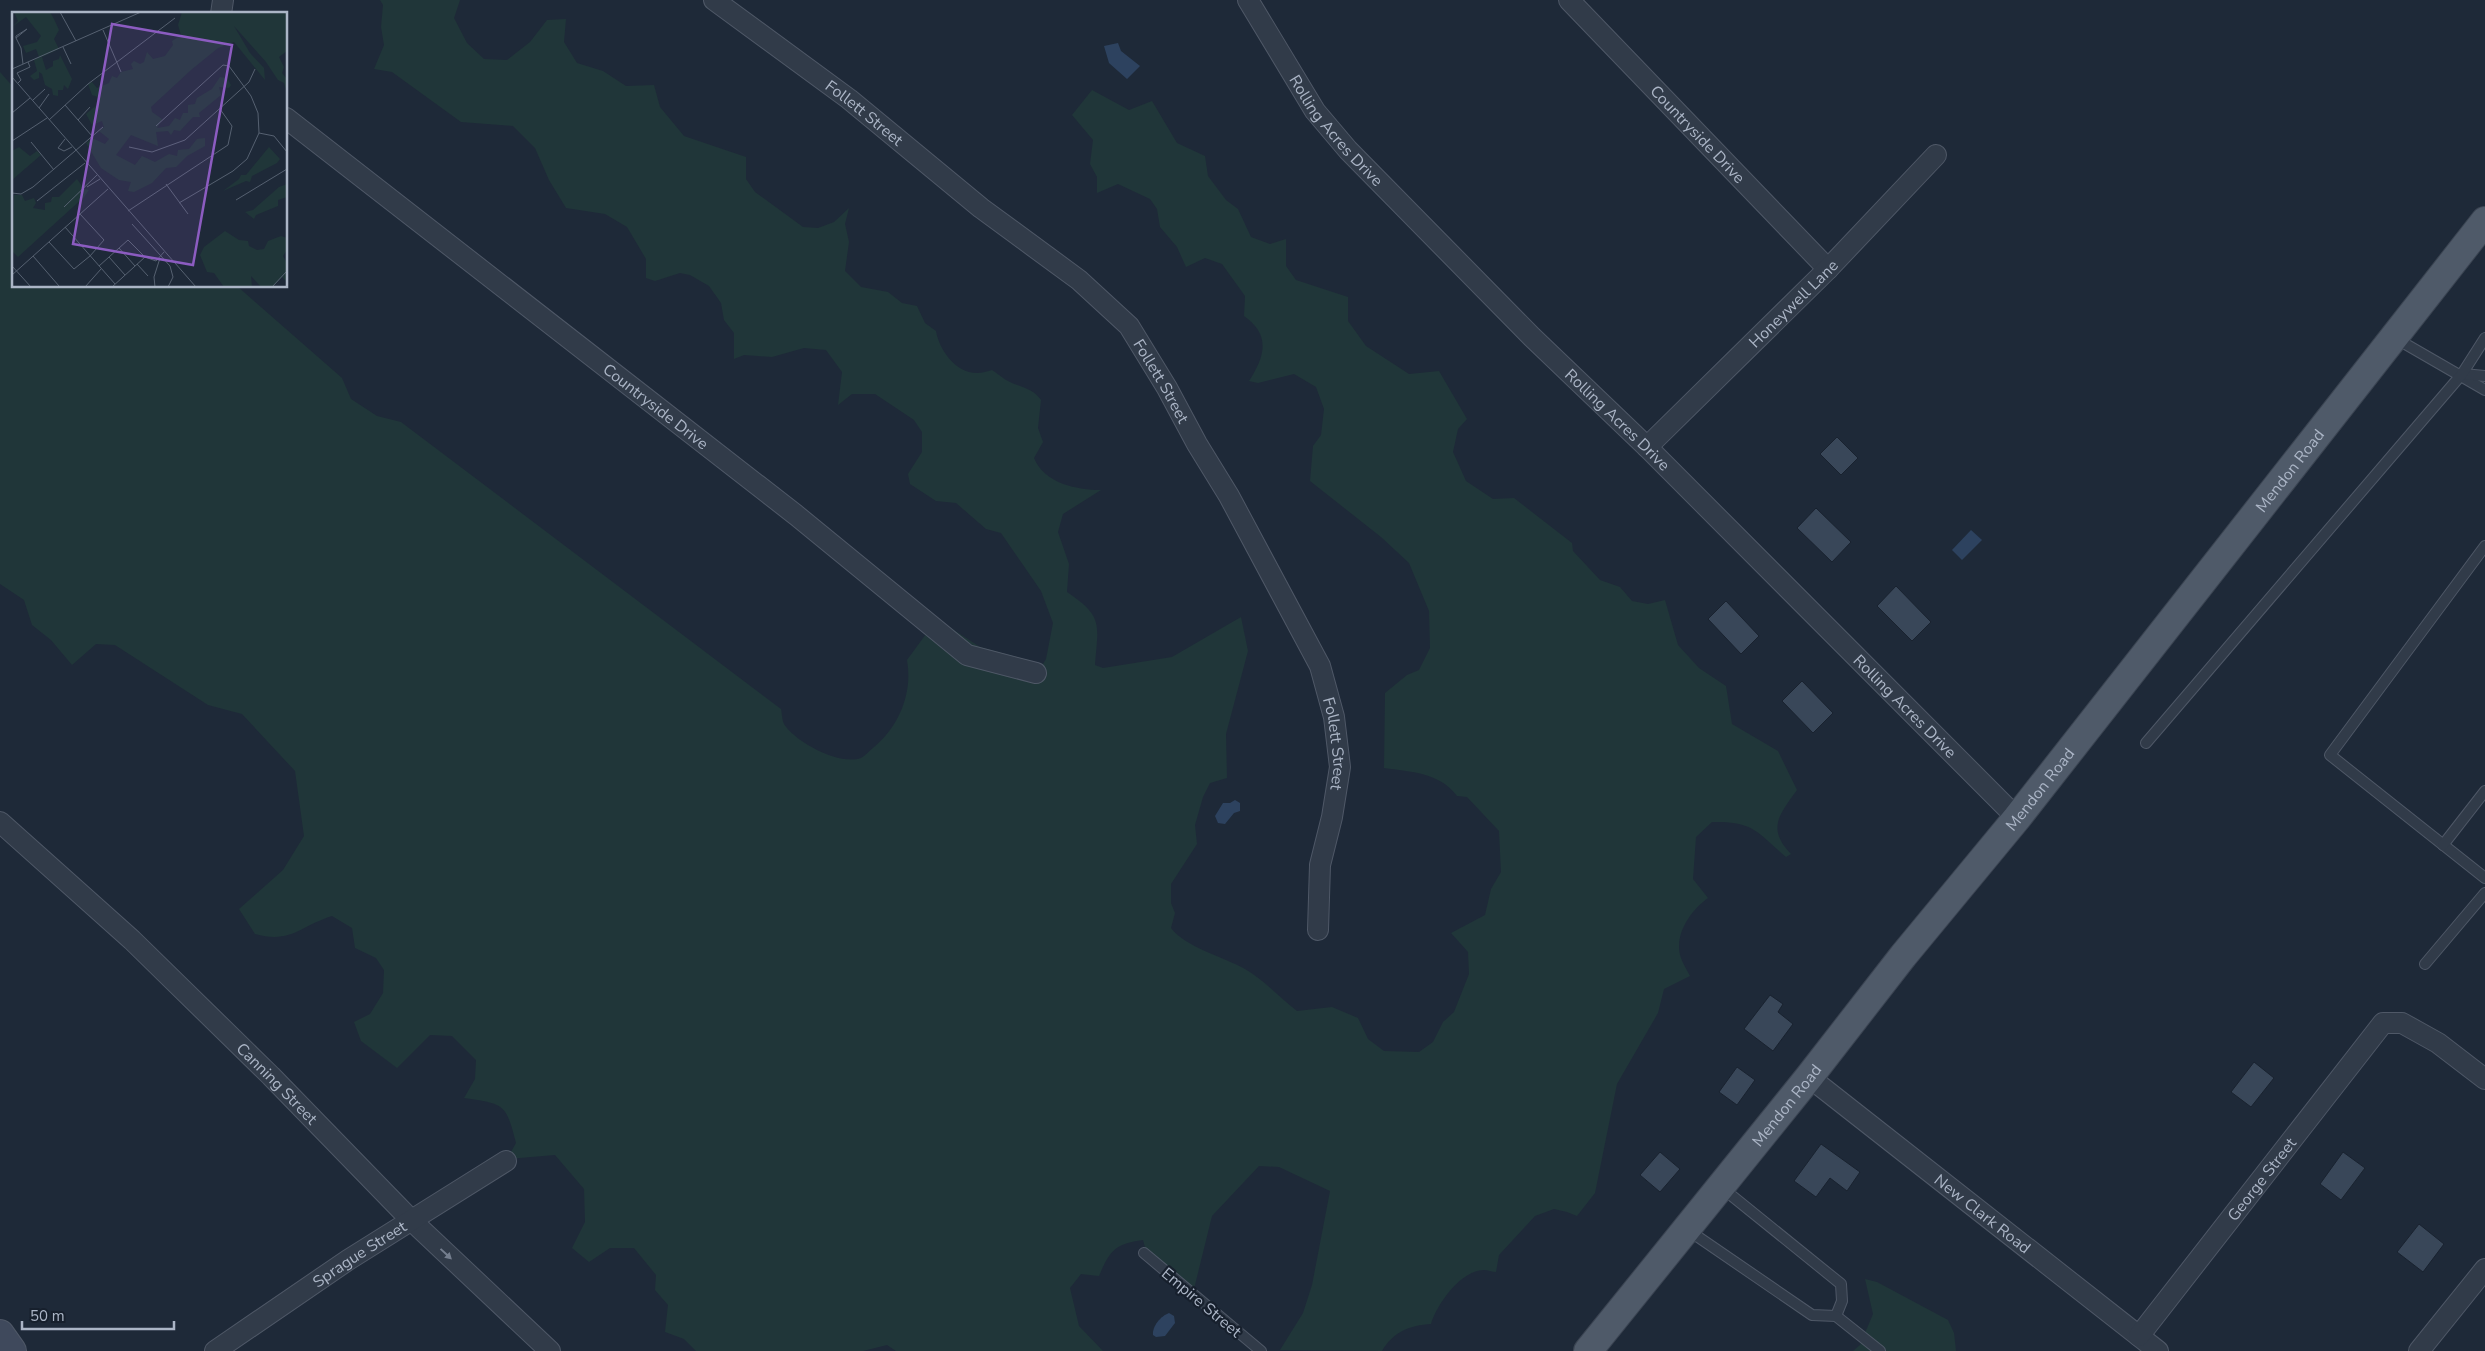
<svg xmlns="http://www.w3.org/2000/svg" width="2485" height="1351" font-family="'Nunito Sans',sans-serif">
<rect width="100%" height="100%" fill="#1e2938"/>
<g fill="#203639">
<path d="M380,0h80l-6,18 13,25 17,16 23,1 23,-18 17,-22 19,-1 -2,23 13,21 26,8 23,15 28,-1 6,22 24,29 62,21v22l9,13 48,35 15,1 16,-6 15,-14 -4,16 4,18 -4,29 16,16 27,5 14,11 15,3 8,17 11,8c3,18 19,42 41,42 5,0 11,-2 15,-3 5,3 9,7 14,10 12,7 26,7 35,20l-3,28 5,14 -9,16c10,25 42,32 67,32l-38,24 -5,18 11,32 -2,28c37,25 31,32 28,73l8,3 69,-11 69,-40 7,34 -22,83 1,44 -17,5 -7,14 -8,28 2,19 -26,40v19l4,10 -4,15c14,19 53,29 74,41 19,11 35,29 52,42l35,-4 26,11 10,21 16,12 35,1 14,-10 10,-20 11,-10 15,-38 -1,-22 -17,-19 34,-18 6,-26 10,-17 -2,-41 -32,-34 -10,-1c-18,-24 -46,-24 -73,-28l1,-75 22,-18 12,-5 11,-22 -1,-37 -20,-48 -28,-26 -71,-56 3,-35 8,-11 3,-26 -8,-22 -22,-13 -36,9 -9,-2c16,-25 22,-46 -5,-65l1,-20 -23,-32 -17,-6 -19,9 -9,-20 -17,-20 -3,-18 -7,-10 -32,-15 -21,9v-16l-7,-13 3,-24 -21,-25 20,-25 37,20 23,-9 25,42 28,13 3,20 18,24 12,9 13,28 19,7 16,-5v27l10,14 52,17v24l18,25 43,28 30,-3 28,48 -9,10 -5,23 13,29 27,18 21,-1 58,45 1,8 27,29 20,7 12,14 16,3 17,-4 13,45 21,23 27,18 6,38 46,27 19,39c-17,24 -31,38 -6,64l-5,3c-30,-26 -33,-36 -74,-35l-16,15 -3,42 15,19c-17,12 -35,37 -27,60 2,6 6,12 9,18l-26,13 -6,24 -41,71 -22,109 -18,23 -10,-4 -13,-3 -19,7 -36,39 -3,17c-4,0 -8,-2 -12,-2 -23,0 -47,34 -53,54 -21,1 -38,8 -49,27l-102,-1 23,-37 9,-28 18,-94 -51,-24 -20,-1 -47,50 -18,73 -46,-31 -5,-18c-29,4 -33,11 -44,36l-18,-2 -11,14 9,38 24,25h-207l-9,-6 -24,6h-167l-12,-12 -19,-7 3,-27 -13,-15 1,-15 -22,-27h-24l-21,14 -17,-14 13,-26 -1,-33 -29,-34 -48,4 9,-16c-10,-40 -12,-39 -52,-45l11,-19 1,-19 -24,-24 -22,-1 -33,33 -36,-27 -7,-19 16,-8 13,-21 1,-23 -8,-12 -21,-10 -3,-20 -20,-12c-32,10 -41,28 -77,18l-16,-25 44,-39 21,-34 -9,-65 -53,-57 -34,-9 -93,-60 -19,-1 -24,21 -21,-25 -19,-15 -8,-25 -24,-16v-512l14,16v198h223l105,92 9,21 26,17 24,6 380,287c1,4 1,11 3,15 11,18 56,42 77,34 4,-2 8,-7 12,-10 26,-21 40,-55 34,-88l30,-41 43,28 63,17 3,-5 7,-36 -12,-32 -40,-58 -15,-4 -30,-26 -20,-2 -26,-17 -2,-10 14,-22v-20l-8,-12 -39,-26h-23l-14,11 4,-33 -16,-22 -22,-2 -32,9 -28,-2 -10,4v-26l-10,-13 -3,-17 -12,-17 -19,-11 -10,-2 -25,8 -9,-3v-19l-19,-32 -22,-13 -39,-6 -17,-28 -14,-32 -22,-22 -52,-4 -69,-50 -18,-3 10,-24 -3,-18 2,-22z"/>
<path d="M1865,1279l12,3 71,38 6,13 2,18h-103l7,-6 13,-31z"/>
</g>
<g fill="#2d425f">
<path d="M1118,43l3,8 19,15 -13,13 -18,-16 -5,-17z"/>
<path d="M1971,530l11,10 -20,20 -10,-10z"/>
<path d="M1235,800l5,3v8l-6,2 -9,11 -7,-1 -3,-7 8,-13h7z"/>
<path d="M1169,1313l5,3 1,7 -10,13 -9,1 -3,-2c-1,-9 8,-19 16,-22z"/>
</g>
<g fill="#394759" stroke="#19222f">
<path d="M1837,437l21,21 -17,17 -21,-21z"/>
<path d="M1816,508l35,34 -19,20 -35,-34z"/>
<path d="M1896,586l35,36 -19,19 -35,-35z"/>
<path d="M1726,601l33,35 -18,18 -33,-35z"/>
<path d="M1802,681l31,32 -20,20 -31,-32z"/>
<path d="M1770,995l13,9 -5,8 15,12 -20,27 -29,-22z"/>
<path d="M2254,1062l20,16 -23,29 -20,-15z"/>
<path d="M1737,1067l18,13 -18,25 -18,-13z"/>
<path d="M1821,1144l39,28 -13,19 -17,-13 -14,19 -22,-16z"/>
<path d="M1660,1152l20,17 -20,23 -20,-17z"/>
<path d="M2343,1152l22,16 -24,32 -21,-16z"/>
<path d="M2419,1224l25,20 -21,28 -26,-20z"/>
</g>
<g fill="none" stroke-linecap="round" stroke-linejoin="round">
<g stroke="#4f5867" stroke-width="12">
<g id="service">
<path d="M2395,338l90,52"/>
<path d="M2463,374l22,2"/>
<path d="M2485,546l-155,209 155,123"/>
<path d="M2146,743l316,-369 23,-36"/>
<path d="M2443,845l42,-54"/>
<path d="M2425,964l60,-71"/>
<path d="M1721,1187l120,97 1,17 -6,15"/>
<path d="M1688,1230l124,85 24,1 44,35"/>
<path d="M1144,1253l117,98"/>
</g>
</g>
<g stroke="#4f5867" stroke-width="22">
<g id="minor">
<path id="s1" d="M714,0l135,99 132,109 98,72 50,46 38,62 30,56 32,52 91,170 14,51 6,50 -8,50 -12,48 -2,65"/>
<path id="s2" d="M1248,0l67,111 33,39 184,187 115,110 370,371"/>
<path id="s3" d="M1569,0l259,269"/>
<path d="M221,14l2,-14"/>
<path id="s4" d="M286,118l510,397 171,140 69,18"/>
<path id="s5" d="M1647,447l181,-178 108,-114"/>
<path id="s6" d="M0,822l132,118 139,136 140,144 139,131"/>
<path id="s7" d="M1809,1077l349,274"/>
<path id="s8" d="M2139,1336l244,-313h19l36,20 47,36"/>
<path id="s9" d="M215,1351l133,-91 158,-99"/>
<path d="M2419,1351l66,-82"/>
</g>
</g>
<g stroke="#4f5867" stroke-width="30">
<path id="secondary" d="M0,1334l12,17"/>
</g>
<g stroke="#3b4452" stroke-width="30">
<g id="primary">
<path id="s10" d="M1588,1351l221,-274 94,-121 114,-138 468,-597"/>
</g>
</g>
<use href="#service" stroke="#313b49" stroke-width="10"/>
<use href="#minor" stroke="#313b49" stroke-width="20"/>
<use href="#secondary" stroke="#3f495c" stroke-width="28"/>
<use href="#primary" stroke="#4f5a69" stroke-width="28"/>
</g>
<defs><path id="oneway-solid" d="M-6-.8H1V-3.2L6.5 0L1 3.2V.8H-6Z" transform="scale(1.25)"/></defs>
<use fill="#747e8e" href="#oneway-solid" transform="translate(446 1254) rotate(43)"/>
<g text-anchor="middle" stroke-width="4.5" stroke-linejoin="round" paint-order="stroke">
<g font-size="16" fill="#abb5c6" stroke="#17202d">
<text dy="6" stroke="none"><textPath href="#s1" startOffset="188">Follett Street</textPath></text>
<text dy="6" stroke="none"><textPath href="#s2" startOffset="158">Rolling Acres Drive</textPath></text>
<text dy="6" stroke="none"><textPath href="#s3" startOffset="186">Countryside Drive</textPath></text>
<text dy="6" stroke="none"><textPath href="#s5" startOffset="205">Honeywell Lane</textPath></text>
<text dy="6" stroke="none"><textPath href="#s1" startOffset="592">Follett Street</textPath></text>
<text dy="6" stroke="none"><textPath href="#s4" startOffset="469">Countryside Drive</textPath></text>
<text dy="6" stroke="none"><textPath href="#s2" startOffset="562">Rolling Acres Drive</textPath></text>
<text dy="6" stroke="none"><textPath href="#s10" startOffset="1126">Mendon Road</textPath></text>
<text dy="6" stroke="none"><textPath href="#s2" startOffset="968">Rolling Acres Drive</textPath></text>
<text dy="6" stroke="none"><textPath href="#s1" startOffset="998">Follett Street</textPath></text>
<text dy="6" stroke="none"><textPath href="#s10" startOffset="721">Mendon Road</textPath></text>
<text dy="6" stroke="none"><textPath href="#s6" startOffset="381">Canning Street</textPath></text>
<text dy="6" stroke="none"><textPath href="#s10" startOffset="316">Mendon Road</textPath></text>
<text dy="6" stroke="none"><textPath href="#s8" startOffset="199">George Street</textPath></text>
<text dy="6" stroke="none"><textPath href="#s7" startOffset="221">New Clark Road</textPath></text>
<text dy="6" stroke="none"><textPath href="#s9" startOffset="174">Sprague Street</textPath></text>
<text transform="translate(1202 1302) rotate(40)" y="6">Empire Street</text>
</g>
</g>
<g transform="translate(12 12)">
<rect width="275" height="275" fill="#1e2938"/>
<path d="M2,0h36l4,7 5,11 -5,9 5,10 -17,8 4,13 7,-4v-5l6,-2 1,-4 12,24 -4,10 -4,-4 -1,5h-5v6l-5,-1 -1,-6 -7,-4 -3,-11 -3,-2v6l-5,2 -4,-4 7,-5 -3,-11 5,-3 -3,-8 -10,4 -3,-7 14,-4 4,-6 -15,-19 -14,10 6,-6zM170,0h105v39l-8,6 5,10 -2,6 5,6v13l-3,-9 -6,-3 -12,-18 -32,-36 16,27 14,15 1,12 -31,-38 -16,6 -27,22 -40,37 1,5 10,7 -5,9 12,-2 6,-8 5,2 3,-7h5v-8l7,-1 2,-6 15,-9 8,-12 7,1 4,7 -2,3 -10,-1 2,8 -22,18 1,4h-7l-13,14 -6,-1 -3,5 -3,-4 -12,1 2,14 -27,-11 -15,20 19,10 7,-9 13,6 14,-8 8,2 1,-6 11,-1 8,-10 8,-1v8l-18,10 -11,11 -10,1 -14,15 -18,9 -6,-1 3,-9 -12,-2 -18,-12 -15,-25 6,-5 13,6 4,-5 -10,-8 5,-4 -2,-6 -10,4 -6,-11 13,-11 -1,-6 -6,-2 -4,-11 4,-2 5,6 12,-5 3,-7 5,2 4,-6 12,-3 -2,-5 3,-3 6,3 4,-2 3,-10 6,7 12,-3 8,-11 -1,-4 9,-6 -3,-10zM7,135l11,9 7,-5 4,4 -29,25v-29zM257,135l11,12 -3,4 -25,13 -2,6 -4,-1 -23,10 16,-12 2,-4h5zM65,167l7,10 5,1 -5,7 -66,60 -6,-6 2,-56h8l3,6 9,-3 2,5 -3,5 12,2v-7l6,-1 1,-5h7zM275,172v13l-9,3v6l-22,9 -2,4 -9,-7 8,-2 26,-23zM213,219l14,9 9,1 1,5 8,4 7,-1 4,-8 13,-5 6,2v12l-4,6 4,7v19l-5,-5 -10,10h-11l-10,-11 1,11h-28l-10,-14 -7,-1 -7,-17 4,-8z" fill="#203639"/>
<path fill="none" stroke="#566171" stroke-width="1" d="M48,0l16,29M91,18l18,42M4,26l11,-9 -11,7v2l5,10 2,16M51,35l8,17M0,57l129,-57M0,65l184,210M6,71l3,-3 -4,-7 13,-6 -2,-5M21,88l12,-11M53,93l27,31M27,96l10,-14M0,101l18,-15M37,108l39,-36 87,-66M66,108l12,-13M144,114l67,-61 6,1 22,30 7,17 1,20 -12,26 -14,12 -54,32M247,121l15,3 13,16M53,127l-7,9 6,3 8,-4M0,129l35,-23M19,130l23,28M117,135l23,5 33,-12 64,-58 6,-13M154,172l22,30M75,175l13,-8M0,181l9,1 12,-7 70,-60M224,188l51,-31M25,189l48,-38M52,195l33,-32M116,199l100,-66 4,-19 -12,-17M120,212l38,42 3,11 -5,10M53,215l50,57M37,230l25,27 16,-13 14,-16 -24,-26M107,236l16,18M21,244l26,30M97,245l16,18M125,252l11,12M0,254l19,21M87,254l29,-26 17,17M0,263l96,-86M73,275l16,-18M100,275l33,-30 11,4 8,-9M143,275l-1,-10 6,-19M260,275l15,-16"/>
<path fill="#8c5cc1" fill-opacity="0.15" stroke="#8c5cc1" stroke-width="2.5" d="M100,12l120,21 -39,220 -120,-21z"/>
<rect width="275" height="275" fill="none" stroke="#abb5c6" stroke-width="2.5"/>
</g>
<path d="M22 1321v8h152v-8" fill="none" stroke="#abb5c6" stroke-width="2.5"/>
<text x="30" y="1321" font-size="15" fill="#abb5c6" stroke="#17202d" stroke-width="4" paint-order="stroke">50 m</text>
</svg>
